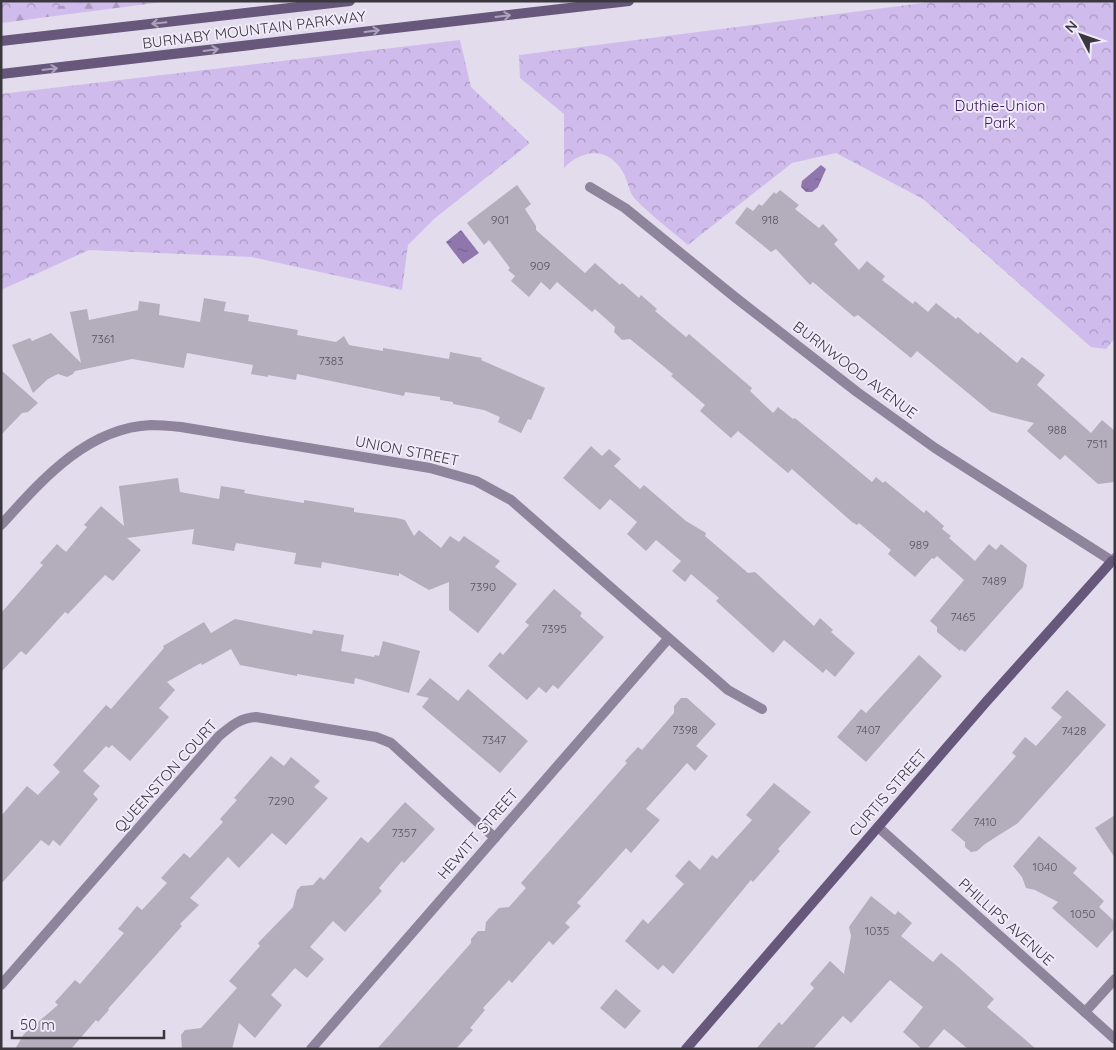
<svg xmlns="http://www.w3.org/2000/svg" width="1116" height="1050" font-family="Quicksand,sans-serif">
<defs>
<pattern id="forest-firs" width="22" height="20" patternUnits="userSpaceOnUse" patternTransform="scale(1.25)"><rect width="22" height="20" fill="#d0bbed"/><path d="M5 1l3.5 6h-7zM16 11l3.5 6h-7z" fill="#aa99c1"/></pattern>
<pattern id="park-crowns" width="20" height="18" patternUnits="userSpaceOnUse" patternTransform="scale(1.25)"><rect width="20" height="18" fill="#d0bbed"/><path d="M2 6a3 3 0 1 1 6 0M12 15a3 3 0 1 1 6 0" fill="none" stroke="#aa99c1"/></pattern>
<pattern id="water-ripples" width="26" height="14" patternUnits="userSpaceOnUse" patternTransform="scale(1.25)"><rect width="26" height="14" fill="#8f76ad"/><path d="M2 4q2-2 4 0t4 0M15 11q2-2 4 0t4 0" fill="none" stroke="#76628e"/></pattern>
</defs>
<rect width="100%" height="100%" fill="#e3dcec"/>
<path fill="url(#forest-firs)" d="M1,1h169l-169,22z"/>
<g fill="url(#park-crowns)">
<path d="M1,1h100l-100,12z"/>
<path d="M938,1h177v337l-9,11 -15,-2 -168,-148 -87,-46 -44,10 -104,82c-18,-15 -37,-30 -53,-46 -6,-7 -7,-17 -11,-25 -14,-27 -41,-26 -60,-6v-54l-44,-36 -1,-23z"/>
<path d="M460,40l11,47 59,56 -96,76 -26,26 -6,45 -150,-33 -163,-7 -88,40v-196z"/>
</g>
<g fill="url(#water-ripples)">
<path d="M821,165l5,4 -8,18 -6,5h-6l-5,-5 1,-6z"/>
<path d="M461,230l18,23 -16,11 -17,-22z"/>
</g>
<g fill="#b3adbc">
<path d="M517,185l14,19 -6,5 11,17v4l49,43 10,-10 25,22 2,-2 17,15 2,-3 16,14 -2,2 31,26 3,-3 63,54 -2,3 23,22 5,-6 15,12 2,-1 77,64 4,-5 7,6 2,-2 39,32 2,-3 18,16 -2,3 9,7 -2,2 26,23 14,-17 7,6 5,-6 26,21 -4,22 -58,65 -4,-3 -1,2 -23,-19v-5l-7,-6 34,-41 -27,-24 -3,3 -2,-1 -17,19 -27,-23 3,-4 -32,-27 -2,2 -5,-3 -60,-53 -4,4 -50,-42 -7,7 -31,-27 5,-6 -34,-29 2,-2 -43,-35 -8,1 -8,-8 1,-5 -20,-18 -3,3 -35,-30 -7,8 -9,-8 -12,15 -18,-16 4,-5 -7,-6 2,-2 -21,-28 -5,5 -17,-22z"/>
<path d="M780,190l19,15 -4,4 24,19 4,-4 15,16 -4,4 25,26 8,-9 18,15 -3,4 31,24 2,-3 13,11 8,-9 20,16 2,-2 20,17 2,-2 37,31 5,-6 23,18 -8,10 54,48 11,-13 13,11v51l-17,2 -33,-29 -5,5 -33,-29 7,-8 -43,-11 -74,-61 -6,7 -53,-43 -4,2 -41,-35 -3,3 -34,-36 -5,3 -36,-29 12,-16 6,4 6,-7 3,2 12,-14 2,2z"/>
<path d="M204,298l22,4 -2,9 25,4 -1,6 50,9 -1,5 39,7 8,-6 5,9 34,6v-3l66,11 1,-7 32,6 -1,2 64,28 -14,32 -3,-1 -7,14 -23,-11 2,-5 -16,-7 -31,-6v-2l-13,-2v-3l-35,-5 -1,4 -107,-22 -1,6 -28,-5v2l-17,-3 2,-9 -66,-12 -3,15 -52,-9 -57,12 -2,3 -6,3 -9,-3 -10,5 -15,14 -21,-48 18,-7 2,3 19,-8 30,30 -11,-51 17,-3 2,11 49,-10 1,-9 21,3 -1,11 41,7z"/>
<path d="M1,370l37,33 -10,9 -6,1 -21,22z"/>
<path d="M591,446l11,10 7,-7 12,10 -7,7 26,23 4,-4 42,36 20,12 -1,3 43,37 7,-1 59,54 6,-8 13,12 -2,2 24,21 -20,24 -9,-8 -3,4 -39,-33 -11,13 -57,-52 3,-3 -28,-24 -6,8 -13,-11 9,-10 -25,-21 -10,11 -19,-17 10,-12 -27,-23 -10,11 -37,-32z"/>
<path d="M178,478l2,14 39,7 2,-13 24,4 -1,3 60,10v-3l50,8v4l43,6 8,2 9,16 5,-6 22,18 9,-12 9,6 5,-6 36,25 -5,6 22,17 -39,49 -29,-23v-28l-20,8 -30,-17v3l-77,-14 -1,6 -27,-4 2,-11 -60,-10 -2,8 -42,-7 2,-15 -67,9 14,12 -28,31 -8,-6 -37,39 -3,-2 -39,43 -5,-4 -20,21v-59l42,-48 -3,-2 17,-19 9,8 21,-25 -3,-2 17,-19 23,20 -5,-40z"/>
<path d="M554,589l28,24 -2,3 24,21 -46,52 -5,-4 -7,8 -7,-6 -12,13 -39,-34 12,-14 3,3 26,-30 -4,-3z"/>
<path d="M235,619l77,15 1,-4 31,5 -3,16 33,6 1,-2 4,1 4,-15 37,10 -11,42 -54,-15 -1,6 -57,-10v2l-57,-11 -9,-16 -29,16 -1,-2 -34,19 8,8 -16,18 10,9 -39,44 -18,-16 -3,3 -3,-2 -23,25 17,15 -7,8 5,5 -38,47 -7,-6 -4,6 -8,-6 -40,44v-68l26,-30 11,9 22,-23 -7,-7 53,-60 5,4 53,-61 -1,-2 41,-24 7,11z"/>
<path d="M919,655l23,21 -76,86 -29,-25 24,-28 5,4z"/>
<path d="M430,678l28,23 10,-12 60,52 -28,32 -78,-66 7,-9 -13,-3z"/>
<path d="M1067,690l39,35 -88,98 -33,21 -8,7 -6,1 -6,-5v-5l-14,-12 65,-74 -4,-3 13,-16 11,9 26,-29 -11,-9z"/>
<path d="M681,698h6l29,26 -20,22 12,10 -13,15 -8,-8 -41,46 14,11 -29,33 -5,-5 -49,55 4,3 -16,17 5,4 -17,18 -4,-4 -37,42 -3,-3 -26,28 2,2 -15,18 3,2 -17,19h-79l94,-106v-4l7,-8h7l1,-9 13,-14 10,-1 17,-19 -5,-5 106,-120 -2,-2 13,-14 4,3 32,-37v-7z"/>
<path d="M271,756l13,10 7,-9 29,24 -6,6 14,11 -42,47 -14,-12 -33,35 -11,-11 -38,41 9,7 -19,19 2,2 -74,83 1,1 -11,12 -2,-2 -25,29h-56l9,-15 34,-29 -3,-3 20,-22 5,4 44,-51 -6,-4 19,-23 5,4 25,-27 -6,-5 23,-25 6,5 33,-36 -3,-3 17,-19 -3,-2z"/>
<path d="M774,783l37,29 -33,37 2,2 -27,31 -2,-2 -78,94 -10,-9 -5,5 -33,-29 18,-22 5,5 36,-40 -9,-8 14,-16 11,10 12,-15 5,4 35,-39 -6,-5z"/>
<path d="M405,802l30,27 -31,34 -2,-2 -23,27 3,3 -37,41 -12,-11 -23,26 14,12 -17,19 -12,-10 -24,27 11,10 -27,33 -16,-15 -7,26h-50l-1,-14 4,-5 16,-2 36,-40 -8,-7 31,-35 -2,-3 35,-36 4,-17 4,-4 12,-1 7,-8 4,3 37,-43 7,6z"/>
<path d="M1115,815v43l-20,-30z"/>
<path d="M1039,836l38,32 -4,5 31,28 -5,6 14,13 2,8 -18,20 -45,-40 6,-6 -23,-12 -9,-2 -4,-11 -9,-11z"/>
<path d="M871,896l24,19 3,-4 14,12 -11,13 32,26 8,-9 15,12 38,34 -7,8 49,42h-68l-24,-20 -17,20h-5l-19,-17 20,-25 -33,-27 -39,43 -8,-7 -30,33h-57l23,-27 3,3 32,-37 -4,-4 20,-23 14,13 7,-38 -2,-9z"/>
<path d="M616,989l25,22 -16,18 -25,-21z"/>
</g>
<g fill="none" stroke-linecap="round" stroke-linejoin="round">
<g stroke="#8e849c" stroke-width="10">
<path d="M590,187l35,21 111,90 121,94 78,56 177,113 3,-3"/>
<path d="M1,525c40,-44 85,-97 150,-100 10,0 20,1 30,2l249,41 46,13 35,19 217,190 34,19"/>
<path d="M878,827l237,212"/>
<path d="M1,985l218,-249c12,-10 21,-18 37,-19l120,20 15,6 104,95"/>
<path d="M1085,1012l30,-33"/>
<path d="M311,1049l357,-410"/>
</g>
<g stroke="#67587b" stroke-width="10">
<path d="M1,41l349,-40"/>
<path d="M1,74l628,-73"/>
<path d="M686,1049l300,-347 126,-141"/>
</g>
</g>
<defs><path id="oneway-shaft" d="M-6 0H5M1.5-3L5.5 0L1.5 3" fill="none" stroke-width="1.6" stroke-linecap="round" stroke-linejoin="round" transform="scale(1.25)"/></defs>
<g stroke="#aca1ba">
<use href="#oneway-shaft" transform="translate(503 16) rotate(-7)"/>
<use href="#oneway-shaft" transform="translate(159 23) rotate(174)"/>
<use href="#oneway-shaft" transform="translate(372 31) rotate(-7)"/>
<use href="#oneway-shaft" transform="translate(211 50) rotate(-7)"/>
<use href="#oneway-shaft" transform="translate(50 69) rotate(-7)"/>
</g>
<g text-anchor="middle" stroke-width="4" stroke-linejoin="round" paint-order="stroke">
<g font-size="12" fill="#58555e">
<text x="500" y="224">901</text>
<text x="770" y="224">918</text>
<text x="540" y="270">909</text>
<text x="103" y="343">7361</text>
<text x="331" y="365">7383</text>
<text x="1057" y="434">988</text>
<text x="1097" y="448">7511</text>
<text x="919" y="549">989</text>
<text x="994" y="585">7489</text>
<text x="483" y="591">7390</text>
<text x="963" y="621">7465</text>
<text x="554" y="633">7395</text>
<text x="685" y="734">7398</text>
<text x="868" y="734">7407</text>
<text x="1074" y="735">7428</text>
<text x="494" y="744">7347</text>
<text x="281" y="805">7290</text>
<text x="985" y="826">7410</text>
<text x="404" y="837">7357</text>
<text x="1045" y="871">1040</text>
<text x="1083" y="918">1050</text>
<text x="877" y="935">1035</text>
</g>
<g font-size="15" fill="#3a383e" stroke="#f0eafa">
<text transform="translate(254 30) rotate(-7)" y="5">BURNABY MOUNTAIN PARKWAY</text>
<text transform="translate(855 370) rotate(37)" y="5">BURNWOOD AVENUE</text>
<text transform="translate(407 451) rotate(11)" y="5">UNION STREET</text>
<text transform="translate(166 776) rotate(-48)" y="5">QUEENSTON COURT</text>
<text transform="translate(888 793) rotate(-49)" y="5">CURTIS STREET</text>
<text transform="translate(478 834) rotate(-49)" y="5">HEWITT STREET</text>
<text transform="translate(1006 922) rotate(42)" y="5">PHILLIPS AVENUE</text>
</g>
<g font-size="15" fill="#3a1559" stroke="#f0eafa">
<text x="1000" y="111">Duthie-Union<tspan x="1000" dy="17">Park</tspan></text>
</g>
</g>
<rect width="1116" height="1050" fill="none" stroke="#3a383e" stroke-width="5"/>
<g transform="translate(1081 35) rotate(311)" stroke="#f0eafa" stroke-width="4" paint-order="stroke">
<path d="M0-4L9 19L0 12L-9 19Z" fill="#3a383e"/>
<text y="-8" font-size="14" font-weight="bold" text-anchor="middle" fill="#3a383e">N</text>
</g>
<path d="M12 1030v8h152v-8" fill="none" stroke="#3a383e" stroke-width="2.5"/>
<text x="20" y="1030" font-size="15" fill="#3a383e" stroke="#f0eafa" stroke-width="4" paint-order="stroke">50 m</text>
</svg>
